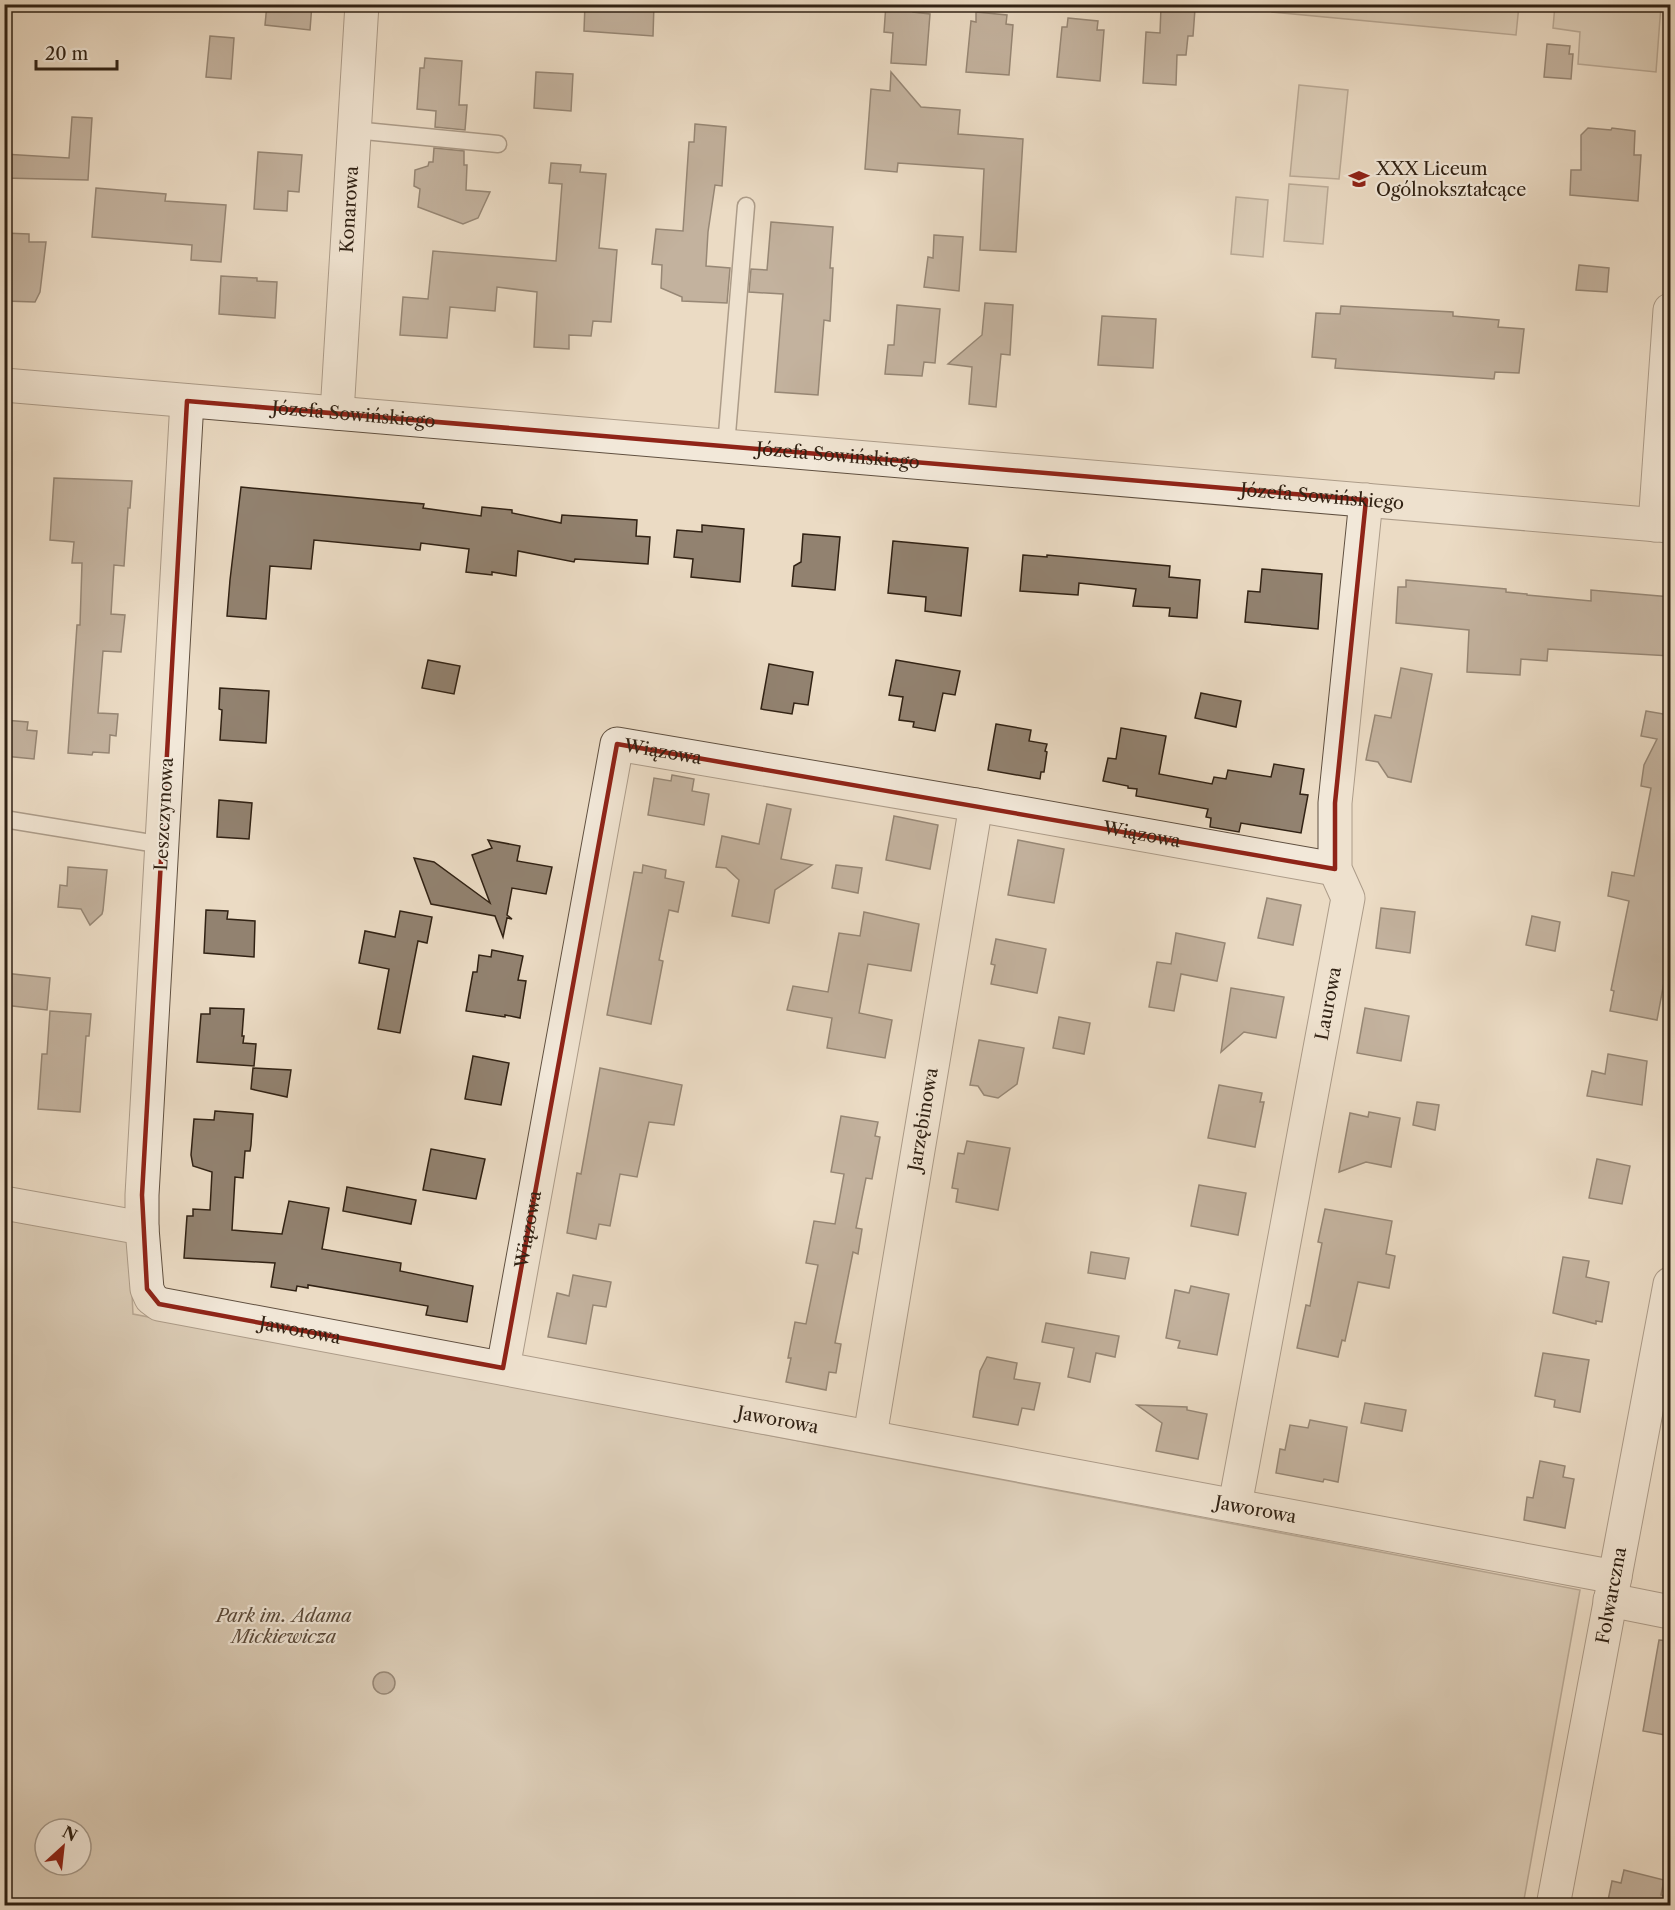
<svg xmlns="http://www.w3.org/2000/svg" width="1675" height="1910" font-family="'Libre Caslon Text',serif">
<rect width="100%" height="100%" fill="#ebdbc4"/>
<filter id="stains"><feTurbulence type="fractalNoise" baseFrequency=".00333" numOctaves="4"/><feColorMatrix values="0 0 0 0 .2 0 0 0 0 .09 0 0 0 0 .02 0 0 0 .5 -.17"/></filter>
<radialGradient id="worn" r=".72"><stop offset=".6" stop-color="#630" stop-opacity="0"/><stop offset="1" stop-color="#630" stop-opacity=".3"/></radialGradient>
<g fill="#cbbca6" stroke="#7e6f5d" stroke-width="1.5" fill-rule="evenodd">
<path d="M1273,4h246v1l-3,30 -244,-23z"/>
<path d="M1555,5h106l-5,67 -78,-8 2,-32 -27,-4z"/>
<path d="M1299,85l49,5 -9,89 -49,-3z"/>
<path d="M1289,184l39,3 -5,57 -39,-3z"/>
<path d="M1236,197l32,3 -5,57 -32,-3z"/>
<path d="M4,1213l125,21 4,80 1447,276 -57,315h-1518zM45,1829h36v36h-36z"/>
</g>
<g fill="#928270" stroke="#312214" stroke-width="1.5">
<path d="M267,4h45l-2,26 -45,-5z"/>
<path d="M585,4h69l-1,32 -69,-5z"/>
<path d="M886,4h28l-1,8 17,2 -4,51 -35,-2 2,-30 -9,-1z"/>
<path d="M1161,7l34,2 -2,27h-5l-2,19h-9l-1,30 -33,-2 3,-51 14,1z"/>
<path d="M976,12l31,3 -1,9 7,1 -4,50 -43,-3 5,-51 5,1z"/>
<path d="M1068,18l30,3 -1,9h7l-4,51 -43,-4 5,-50h5z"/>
<path d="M210,36l24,2 -3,41 -25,-2z"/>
<path d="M1547,44l23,2 -1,8h4l-2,25 -27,-2z"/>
<path d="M425,58l37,3 -3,44h8l-2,25 -30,-3 1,-16 -19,-2 3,-41h4z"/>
<path d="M536,72l37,2 -2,37 -37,-3z"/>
<path d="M891,72l30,35 39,3 -2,24 65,5 -7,113 -36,-2 4,-81 -86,-6 -1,9 -32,-3 6,-80 19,2z"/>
<path d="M72,117l20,1 -4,62 -84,-2v-24l65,4z"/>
<path d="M695,124l31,3 -4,59 -7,-1 -7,47 -2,34 24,2 -3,35 -45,-2v-4l-21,-9 1,-23 -10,-1 4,-35 27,2 6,-89h5z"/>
<path d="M1588,128l23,2 1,-2 23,3 -1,24h7l-3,46 -68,-6 1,-25h10v-35z"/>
<path d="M434,148l30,3v14h3l-1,25 24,2 -12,26 -15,6 -45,-17 2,-18 -6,-3 1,-16 13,-4 1,-4h4z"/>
<path d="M258,152l44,3 -3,37 -11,-1 -1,20 -33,-2z"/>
<path d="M551,163l30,2 -1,7 26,2 -7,74 18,2 -6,72 -18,-1 -2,15 -22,-1v14l-35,-2 3,-55 -40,-5 -2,24 -45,-4 -3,31 -47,-3 3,-38 25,2 5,-48 123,10 6,-77 -13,-1z"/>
<path d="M96,188l70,6 -1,7 61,4 -5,57 -30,-2 1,-15 -100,-8z"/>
<path d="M771,222l62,5 -3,41h3l-3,53 -6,-1 -6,75 -43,-3 8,-98 -34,-2 2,-23 16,1z"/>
<path d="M4,233l25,1v8h17l-6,50 -5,10 -31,-1z"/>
<path d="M934,235l29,2 -4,54 -35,-4 4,-30 5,1z"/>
<path d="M1579,265l30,3 -2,24 -31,-2z"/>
<path d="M221,276l36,2v3l20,1 -2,36 -56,-4z"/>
<path d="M985,303l28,2 -3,50 -9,-1 -5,53 -27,-3 3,-37 -24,-3 34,-29z"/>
<path d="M897,305l43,4 -5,54 -11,-1 -2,14 -37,-2 3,-29h6z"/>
<path d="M1341,306l112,6v4l46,4 -1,7 26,2 -5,44 -24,-1 -1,7 -159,-11 1,-9 -24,-2 4,-44 24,1z"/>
<path d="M1102,316l54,3 -3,49 -55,-3z"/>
<path d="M54,478l78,3 -2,27h-2l-4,58 -10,-1 -3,49 14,1 -4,37 -18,-1 -5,62 20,1 -2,22 -6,-1 -1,18 -16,-1 -1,3 -24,-2 9,-128h3l2,-62h-10l2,-21 -24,-2z"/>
<path d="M241,487l183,17 -1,4 58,8 1,-9 30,3v3l49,10 1,-8 75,5 -1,16 14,1 -2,27 -73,-5 -1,3 -56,-11 -2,25 -24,-4v3l-26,-3 3,-23 -48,-6 -1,7 -106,-10 -3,29 -41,-3 -4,53 -39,-3 3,-36z"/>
<path d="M702,525l42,4 -4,53 -49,-5 2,-18 -19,-2 3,-27 25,2z"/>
<path d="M803,534l37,3 -5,53 -43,-4 2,-20 7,-4z"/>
<path d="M893,541l75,7 -7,68 -36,-5 1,-14 -38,-4z"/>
<path d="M1023,555l24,2v-2l123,11 -1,11 31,3 -3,38 -28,-2 1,-8 -37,-2 3,-17 -57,-6 -1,12 -58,-4z"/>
<path d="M1262,569l60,5 -4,55 -73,-7 3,-31 12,1z"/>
<path d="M1406,580l100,9v3l21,2v1l64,6v-11l80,7v59l-123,-7 -1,12 -26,-2 -1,16 -53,-3 2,-42 -73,-7 2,-36h8z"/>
<path d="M428,660l32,6 -6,28 -32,-6z"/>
<path d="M896,660l64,11 -5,24 -12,-2 -8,38 -22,-4 1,-5 -15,-2 4,-23 -14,-2z"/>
<path d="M769,664l44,8 -5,33 -14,-2 -2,11 -31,-5z"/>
<path d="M1401,668l31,6 -21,108 -23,-5 -10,-15 -12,-2 9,-45 16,3z"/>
<path d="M220,688l49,3 -3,52 -46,-3 2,-30 -3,-1z"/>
<path d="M1201,693l40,8 -5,26 -41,-9z"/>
<path d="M1646,711l23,4 2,-2v248l-5,22 -2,-1 -7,38 -47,-9 4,-20 -3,-1 18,-89 -21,-5 4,-24 22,4 17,-88 -10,-2 3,-21 13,-26 -16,-3z"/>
<path d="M4,720l24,2 -1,8 10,1 -3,28 -30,-3z"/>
<path d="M996,724l35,6 -2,11 18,3 -2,7 2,1 -3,20h-3l-1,7 -52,-9z"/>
<path d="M1121,728l45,8 -7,38 53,10 2,-7 12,2 2,-9 43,7 3,-13 30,5 -4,25 8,1 -7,38 -60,-10 -2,9 -29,-5 1,-9 -5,-1 2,-8 -72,-13 1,-7 -9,-1v-2l-25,-5 5,-23 8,1z"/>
<path d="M672,775l22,4 -2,12 17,3 -5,31 -56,-10 6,-37 17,3z"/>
<path d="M219,800l33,3 -3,36 -32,-2z"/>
<path d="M767,804l24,5 -10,50 31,6 -37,25 -6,33 -37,-7 7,-36 -13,-12 -10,-1 6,-31 37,8z"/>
<path d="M894,816l44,9 -8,44 -44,-9z"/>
<path d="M488,840l32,6 -3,15 35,6 -6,27 -34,-6 -5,27 5,4 -5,-1 -4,19 -8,-21 -64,-12 -17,-46 20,4 56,41 -18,-48 20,-7z"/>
<path d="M1018,840l46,9 -10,54 -46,-8z"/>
<path d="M643,865l23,5 -1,8 19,4 -6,30 -9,-2 -10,50 4,1 -12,63 -44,-9 27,-143 8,1z"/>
<path d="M836,865l26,3 -4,25 -26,-5z"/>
<path d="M68,867l39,3 -4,40 -1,4 -12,11 -9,-16 -23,-2 2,-22 7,1z"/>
<path d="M1267,898l34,7 -8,40 -35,-7z"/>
<path d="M1381,908l34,4 -5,41 -34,-5z"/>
<path d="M206,910l22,1 -1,8 28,2 -1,36 -50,-4z"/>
<path d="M400,911l32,6 -5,26 -9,-2 -18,92 -22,-4 11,-60 -30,-6 6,-32 30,6z"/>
<path d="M864,912l55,12 -8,47 -43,-7 -9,49 33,7 -7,38 -58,-10 5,-30 -45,-8 6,-24 35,6 11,-59 21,3z"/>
<path d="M1532,916l28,6 -5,29 -29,-6z"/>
<path d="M1176,933l49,10 -8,38 -36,-7 -7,37 -25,-4 8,-45 14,2z"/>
<path d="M996,939l50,10 -9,44 -46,-9 4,-19 -4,-1z"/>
<path d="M492,950l31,6 -5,24 8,1 -6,37 -15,-3v2l-39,-6 7,-39h4l2,-17 12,2z"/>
<path d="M4,973l46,5 -3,32 -43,-5z"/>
<path d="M1231,988l53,9 -8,41 -32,-6 -23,20z"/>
<path d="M210,1008l34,1 -2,27h2l-1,7 13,1 -2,22 -57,-4 4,-48h9z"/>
<path d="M1365,1008l44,8 -8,45 -44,-8z"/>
<path d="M50,1011l41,3 -2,22h-3l-6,76 -42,-3 4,-55h5z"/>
<path d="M1059,1017l31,6 -6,31 -31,-6z"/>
<path d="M979,1040l45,8 -7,36 -19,14 -14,-3 -6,-9 -8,-1z"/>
<path d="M1608,1054l39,7 -5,44 -55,-9 5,-25 13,3z"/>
<path d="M473,1056l36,7 -8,42 -36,-6z"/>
<path d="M253,1068l38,2 -4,27 -36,-8z"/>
<path d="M600,1068l82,17 -8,40 -25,-3 -12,55 -17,-3 -10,52 -11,-2 -3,15 -29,-6 10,-60 4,1z"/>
<path d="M1219,1085l43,8 -2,9h4l-9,45 -47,-9z"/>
<path d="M1417,1102l22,3 -4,25 -22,-5z"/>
<path d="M215,1111l38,3 -2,31 -1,6h-5l-2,27 -8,-1 -3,53 50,4 7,-33 40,7 -7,41 79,14 -1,8 73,15 -6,36 -41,-7 2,-9 -56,-10 -64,-11v3l-11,-2 -1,5 -25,-4 4,-24 -91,-5 3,-42h6v-7l17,1 2,-38 -19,-6 -2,-11 3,-36 20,1z"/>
<path d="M1369,1112l31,6 -9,49 -25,-5 -27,10 11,-59 18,4z"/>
<path d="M841,1116l37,6 -3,14 5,1 -8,42 -6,-1 -10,50 6,1 -4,25 -5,-2 -18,91 6,1 -5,29 -7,-1 -3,18 -40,-8 5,-24h-3l7,-36 11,2 12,-59 -12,-2 8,-42 21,3 9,-50 -13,-2z"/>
<path d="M967,1141l43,7 -12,62 -42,-8 2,-13 -6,-1 6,-35 6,1z"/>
<path d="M431,1149l54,10 -9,40 -53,-9z"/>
<path d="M1597,1159l33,7 -8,38 -33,-6z"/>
<path d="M1199,1185l47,8 -8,42 -47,-9z"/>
<path d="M347,1187l69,13 -5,24 -68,-13z"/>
<path d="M1325,1209l67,12 -6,33 9,2 -6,32 -31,-6 -13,59 -3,-1 -4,17 -41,-9 9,-43 4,1 12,-63 -4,-1z"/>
<path d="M1091,1252l38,6 -4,21 -37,-6z"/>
<path d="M1563,1257l26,4 -3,16 23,5 -7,40 -6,-1v3l-43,-11z"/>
<path d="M573,1275l38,7 -5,25 -13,-2 -7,39 -38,-7 9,-44 12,3z"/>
<path d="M1191,1286l38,8 -12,61 -39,-7 2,-7 -14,-3 9,-48 14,3z"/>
<path d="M1046,1323l73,13 -4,21 -19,-4 -6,29 -22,-5 6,-29 -32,-6z"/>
<path d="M1543,1353l46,7 -9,52 -26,-5 1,-7 -20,-4z"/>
<path d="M987,1357l30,6 -3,16 26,4 -6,27 -12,-2 -4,17 -45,-8 7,-46z"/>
<path d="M1365,1403l41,7 -4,21 -41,-8z"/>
<path d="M1137,1405l50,2v3l20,4 -9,45 -42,-8 6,-28z"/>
<path d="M1310,1420l37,7 -9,55 -14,-3 -1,3 -47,-9 4,-24 5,1 5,-25 18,3z"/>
<path d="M1540,1461l25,5 -2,11 11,2 -9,49 -41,-8 3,-23 6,1z"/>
<path d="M1659,1640l12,1v95l-28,-5z"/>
<circle cx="384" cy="1683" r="11"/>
<path d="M1624,1870l40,10 -3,15 10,2v8h-64l5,-24 9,2z"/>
</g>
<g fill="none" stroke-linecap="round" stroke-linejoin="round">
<g stroke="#605040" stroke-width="19">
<g id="lane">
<path d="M354,130l144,14"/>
<path d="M726,446l20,-240"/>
<path d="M4,819l159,26"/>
</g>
</g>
<g stroke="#605040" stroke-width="35">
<g id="street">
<path id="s1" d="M4,385l1666,141"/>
<path id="s2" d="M187,401c-16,264 -30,529 -45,794v33l5,61 4,9 8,6 1456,273"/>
<path id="s3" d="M337,413l25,-409"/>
<path d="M1655,525l15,-215"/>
<path d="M4,1203l138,25"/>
<path id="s4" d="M503,1368l114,-624 359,61 359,64"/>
<path id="s5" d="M870,1436l106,-631"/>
<path id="s6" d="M1235,1505l113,-607 -13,-29v-66l31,-303"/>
<path d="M1610,1600l60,12"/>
<path id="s7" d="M1553,1906l117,-622"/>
</g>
</g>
<use href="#lane" stroke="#f2e8d9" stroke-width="16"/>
<use href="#street" stroke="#f2e8d9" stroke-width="33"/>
</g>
<path d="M0 0H1675V1910H0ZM187,401l1179,99 -31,303v66l-718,-125 -114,624 -344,-64 -12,-15 -5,-94z" fill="#ebdbc4" fill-opacity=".55" fill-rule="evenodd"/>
<path fill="none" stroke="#8f2418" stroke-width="4.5" stroke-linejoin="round" d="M187,401l1179,99 -31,303v66l-718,-125 -114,624 -344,-64 -12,-15 -5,-94z"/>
<defs>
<g id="school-bare" transform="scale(1.62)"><path d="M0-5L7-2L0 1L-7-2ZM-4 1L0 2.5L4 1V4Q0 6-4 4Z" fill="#8f2418" stroke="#f2e8d9" stroke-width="2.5" paint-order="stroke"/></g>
</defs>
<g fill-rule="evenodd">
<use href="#school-bare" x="1359" y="179"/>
</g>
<g text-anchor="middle" stroke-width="4.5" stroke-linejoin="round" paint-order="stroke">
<g font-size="18" fill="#312214" stroke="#f2e8d9" text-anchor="start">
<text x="1376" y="175">XXX Liceum<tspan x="1376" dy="21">Ogólnokształcące</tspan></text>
</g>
<g font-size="18" fill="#312214" stroke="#f2e8d9">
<text dy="6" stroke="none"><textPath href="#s3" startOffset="204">Konarowa</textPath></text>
<text dy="6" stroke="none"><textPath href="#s1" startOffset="351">Józefa Sowińskiego</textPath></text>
<text dy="6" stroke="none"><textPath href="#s1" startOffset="837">Józefa Sowińskiego</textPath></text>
<text dy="6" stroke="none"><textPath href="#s1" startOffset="1323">Józefa Sowińskiego</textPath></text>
<text dy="6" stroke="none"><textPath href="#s4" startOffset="681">Wiązowa</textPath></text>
<text transform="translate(164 814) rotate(-87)" y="6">Leszczynowa</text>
<text dy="6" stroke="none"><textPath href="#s4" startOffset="1167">Wiązowa</textPath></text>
<text dy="6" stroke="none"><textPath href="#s6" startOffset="510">Laurowa</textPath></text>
<text dy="6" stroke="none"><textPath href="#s5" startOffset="321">Jarzębinowa</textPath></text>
<text dy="6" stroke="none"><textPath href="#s4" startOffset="141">Wiązowa</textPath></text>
<text dy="6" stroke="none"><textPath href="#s2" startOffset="1053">Jaworowa</textPath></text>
<text dy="6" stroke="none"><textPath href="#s2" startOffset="1539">Jaworowa</textPath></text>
<text dy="6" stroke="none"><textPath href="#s2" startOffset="2025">Jaworowa</textPath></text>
<text dy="6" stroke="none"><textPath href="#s7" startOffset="316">Folwarczna</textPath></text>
</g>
<g font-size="18" font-style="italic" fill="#584838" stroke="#f2e8d9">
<text x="284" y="1622">Park im. Adama<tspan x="284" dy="21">Mickiewicza</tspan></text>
</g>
</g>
<rect width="1675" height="1910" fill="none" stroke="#ebdbc4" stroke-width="24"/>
<rect x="6" y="6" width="1663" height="1898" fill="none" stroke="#312214" stroke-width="3"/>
<rect x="12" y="12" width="1651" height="1886" fill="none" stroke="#312214" stroke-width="1.5"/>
<g transform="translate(63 1847) rotate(27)"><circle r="28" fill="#f2e8d9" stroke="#a5998a" stroke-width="1.5"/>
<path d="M0-4.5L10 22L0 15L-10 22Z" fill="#8f2418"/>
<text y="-9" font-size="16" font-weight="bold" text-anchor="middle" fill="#312214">N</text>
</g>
<path d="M36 60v9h81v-9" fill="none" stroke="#312214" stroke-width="3"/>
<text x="45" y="60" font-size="18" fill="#312214" stroke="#f2e8d9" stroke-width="4.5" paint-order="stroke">20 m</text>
<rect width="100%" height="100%" filter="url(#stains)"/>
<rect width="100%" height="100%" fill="url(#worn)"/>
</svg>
